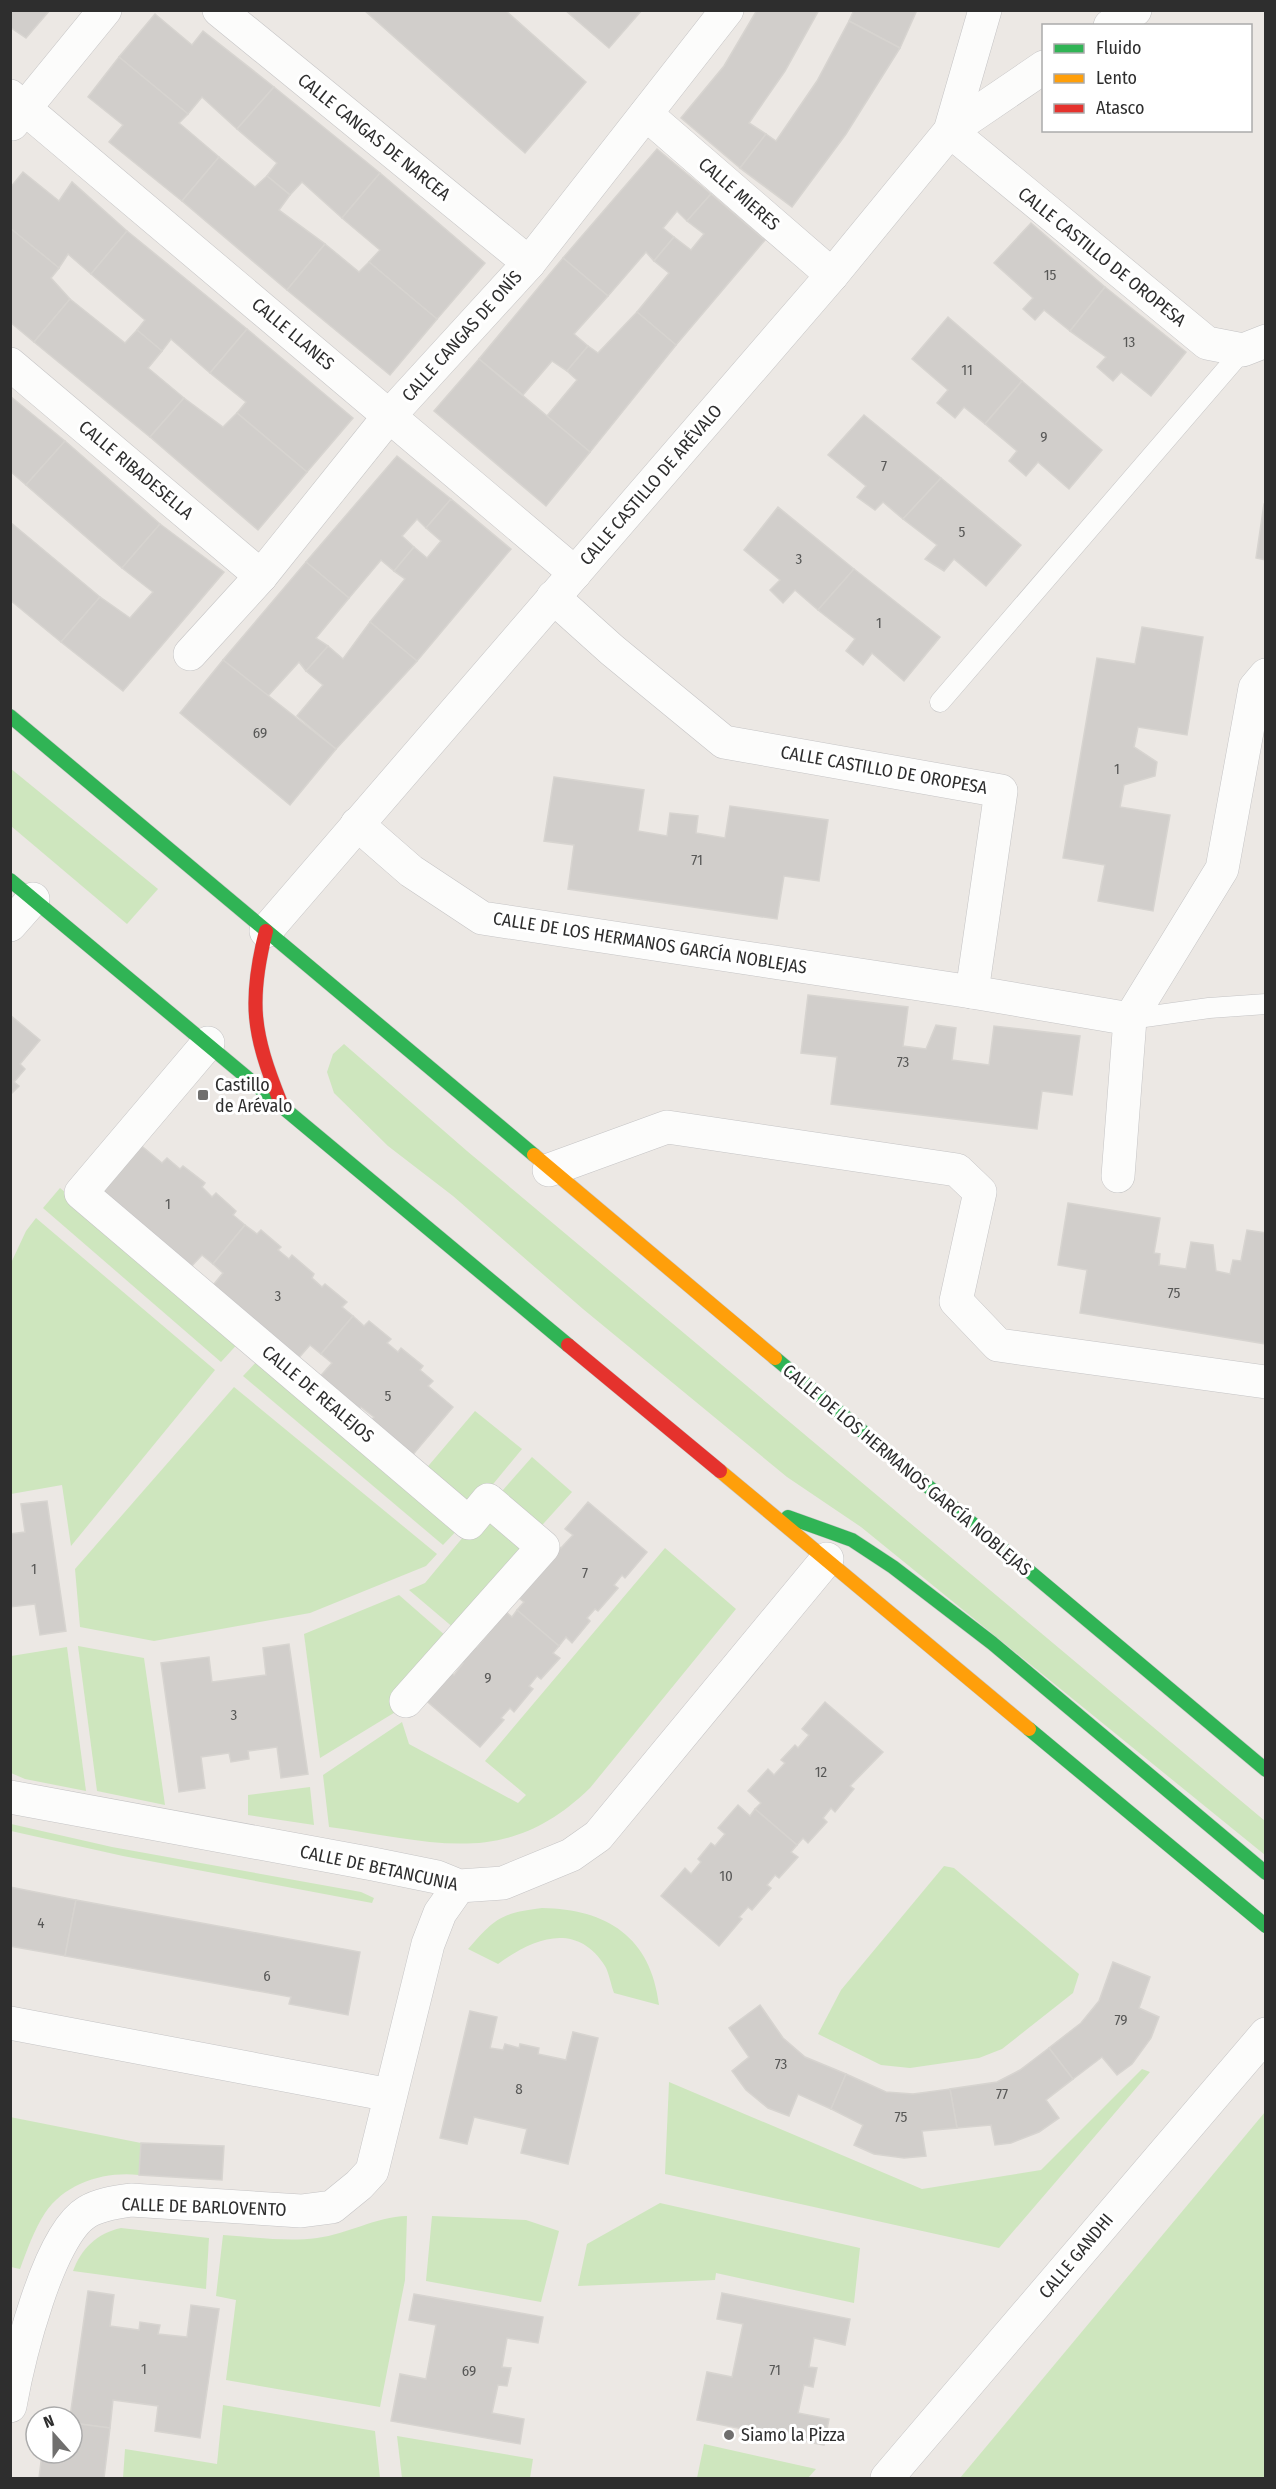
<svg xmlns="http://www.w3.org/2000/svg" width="1276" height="2489" font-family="'Fira Sans Condensed',sans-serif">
<rect width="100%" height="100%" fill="#ece8e4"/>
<g fill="#cee6be">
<path d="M10,768l148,121 -31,35 -116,-98z"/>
<path d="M344,1044l123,107 798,670v34l-404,-328 -74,-50 -204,-168 -130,-113 -65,-50 -54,-53 -7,-21 6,-18z"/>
<path d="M60,1188l182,151 -21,23 -178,-154z"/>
<path d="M36,1218l179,152 -144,176 -9,-61 -51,9v-231l15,-32z"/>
<path d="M259,1359l202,167 -18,19 -200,-169z"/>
<path d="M234,1387l203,167 -11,12 -116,47 -156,28 -74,-14 -5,-58z"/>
<path d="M475,1411l47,38 -51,62 -47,-40z"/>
<path d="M532,1457l40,35 -37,41 -39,-35z"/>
<path d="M488,1507l40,35 -73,87 -46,-39 16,-7z"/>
<path d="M665,1548l71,61 -146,179c-84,82 -157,53 -261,39l-6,-52 79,-53 7,22 109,59 8,-8 -41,-34z"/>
<path d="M399,1595l48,42 -50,74 -77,47 -16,-124z"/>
<path d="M78,1646l66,12 21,147 -68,-14z"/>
<path d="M67,1647l19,144 -61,-12 -14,-6v-117z"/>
<path d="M310,1787l4,38 -66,-10v-20z"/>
<path d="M11,1824l101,23 249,45 13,6 -2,5 -249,-47 -112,-25z"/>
<path d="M944,1866l10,2 125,106 -6,19 -71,56 -23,9 -69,10 -29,-3 -63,-31 23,-44z"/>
<path d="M542,1908c65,1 109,29 117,97l-45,-12c-3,-8 -5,-20 -9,-27 -29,-46 -73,-27 -107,-2l-30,-15c27,-31 33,-36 74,-41z"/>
<path d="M1142,2069l8,3 -151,176 -334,-74 4,-92 253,107 119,-19z"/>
<path d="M1265,2112v366h-305z"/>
<path d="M10,2117l131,26 -2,32c-34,-4 -74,8 -94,38 -11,17 -18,37 -25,56l-9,-2z"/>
<path d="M660,2203l200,45 -6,55 -138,-30 -1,7 -137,6 9,-42z"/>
<path d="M407,2216l-2,64 -25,127 -154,-27 10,-80 -20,-4 7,-61c31,2 63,7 94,3 31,-4 58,-21 90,-22z"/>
<path d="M432,2216l94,4 33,11 -18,71 -115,-21z"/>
<path d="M121,2228l88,10 -3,51 -133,-18c8,-22 24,-38 48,-43z"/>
<path d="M223,2405l152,26 5,47h-257l2,-29 92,15z"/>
<path d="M397,2436l136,23 -3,19h-128z"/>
<path d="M704,2444l112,25 -8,9h-111z"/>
</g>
<g fill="#d1cecb" stroke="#d7d4d0" stroke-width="1.5">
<path d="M10,10h40l-24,28 -16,-11z"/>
<path d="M364,10h141l81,72 -61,71z"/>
<path d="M565,10h77l-33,38z"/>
<path d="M757,10h62l-34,61 -36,52 17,11 -26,34 -59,-50 43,-52z"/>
<path d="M854,10h63l-17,38 -51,-27z"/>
<path d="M155,14l37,31 11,-14 71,56 -37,42 -35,-32 -14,17 -69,-57z"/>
<path d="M849,21l51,27 -54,86 -54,73 -52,-39 26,-34 10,7 41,-60z"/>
<path d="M119,57l69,57 -9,9 40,34 -37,44 -73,-59 14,-17 -35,-28z"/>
<path d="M274,87l106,86 -38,45 -40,-36 -12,13 -23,-19 10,-13 -40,-34z"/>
<path d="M657,149l54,45 -24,27 -10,-10 -14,17 11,9 -20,24 -8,-9 -38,44 -45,-38z"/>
<path d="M219,157l36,30 12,-11 23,19 -11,15 46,34 -38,46 -105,-89z"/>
<path d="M23,172l36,29 13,-19 55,49 -36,43 -23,-20 -9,14 -49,-40v-40z"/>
<path d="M380,173l105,90 -48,56 -68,-57 11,-12 -38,-32z"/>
<path d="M711,194l54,46 -89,105 -39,-33 32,-39 -15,-12 20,-24 17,13 13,-16 -17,-13z"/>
<path d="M1031,223l74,64 -35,44 -26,-21 -9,10 -12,-11 10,-11 -39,-35z"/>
<path d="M10,228l49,40 -8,10 19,21 -36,43 -24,-20z"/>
<path d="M127,231l120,98 -37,44 -39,-34 -9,12 -25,-21 8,-10 -54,-46z"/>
<path d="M325,244l34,28 10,-10 68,57 -47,56 -103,-85z"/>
<path d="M563,258l45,38 -34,38 14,12 -21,25 -15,-10 -29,34 -44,-36z"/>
<path d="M1105,287l81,65 -35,44 -30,-24 -8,9 -16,-14 9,-10 -36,-26z"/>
<path d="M70,299l55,44 12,-13 25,21 -14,17 36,30 -34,39 -116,-95z"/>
<path d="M637,312l39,33 -86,107 -43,-36 30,-36 -10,-9 21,-25 10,7z"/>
<path d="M948,317l74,64 -37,43 -21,-17 -9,11 -18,-15 11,-13 -36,-31z"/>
<path d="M247,329l106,89 -46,54 -70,-59 9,-11 -36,-29z"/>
<path d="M479,359l111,93 -44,54 -112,-95z"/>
<path d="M1022,381l80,69 -33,39 -31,-27 -12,14 -17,-15 8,-10 -32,-27z"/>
<path d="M10,396l55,45 -39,44 -16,-14z"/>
<path d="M184,398l39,29 14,-14 70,59 -49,58 -108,-93z"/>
<path d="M864,415l77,63 -38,41 -20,-17 -8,8 -18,-13 9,-11 -38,-31z"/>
<path d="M65,441l95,83 -38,44 -96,-83z"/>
<path d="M397,456l54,43 -25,29 -9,-9 -15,17 12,11 -20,24 -13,-11 -32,38 -43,-36z"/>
<path d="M941,478l80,67 -35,41 -32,-27 -10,12 -19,-12 12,-14 -34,-26z"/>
<path d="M451,499l60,50 -94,112 -47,-39 35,-43 -11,-8 20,-24 13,11 14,-17 -15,-13z"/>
<path d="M1264,504h2v56l-10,-2z"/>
<path d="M778,507l76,62 -36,41 -23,-20 -12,13 -13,-13 10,-10 -36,-30z"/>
<path d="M10,522l90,75 -39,45 -51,-42z"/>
<path d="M160,524l64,48 -101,119 -62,-49 39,-45 30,21 23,-26 -31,-24z"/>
<path d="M306,562l43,36 -33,40 12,8 -22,25 -7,-9 -31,34 -45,-36z"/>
<path d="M854,569l86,68 -36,44 -32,-28 -9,12 -17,-14 9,-12 -37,-29z"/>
<path d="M370,622l47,39 -81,88 -39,-33 26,-31 -17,-14 22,-25 15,13z"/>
<path d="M1142,627l61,10 -16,98 -49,-8 -4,20 23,15 -2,14 -31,9 -4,22 50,8 -17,96 -55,-10 7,-36 -42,-7 34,-200 38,6z"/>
<path d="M223,660l113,89 -46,56 -110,-92z"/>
<path d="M554,777l90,13 -6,41 29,5 3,-23 28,3 -2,17 29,5 5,-32 98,14 -9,61 -35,-5 -7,43 -209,-30 6,-44 -30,-4z"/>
<path d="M808,995l100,12 -5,39 23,3 10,-24 20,3 -4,32 37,5 5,-39 86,10 -8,59 -30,-4 -5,38 -206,-25 6,-47 -36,-4z"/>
<path d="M10,1015l30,25 -20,24 5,5 -11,13 5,4 -9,9z"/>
<path d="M138,1143l24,20 5,-5 13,11 3,-3 22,17 -3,4 10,10 4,-4 20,18 -3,4 12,10 -32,39 -11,-9 -15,16 -91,-77z"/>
<path d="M1068,1203l92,15 -6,35 6,1 -1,11 27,4 5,-27 22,3 3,26 14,3 3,-14 8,1 6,-31 19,3v111l-186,-31 7,-43 -29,-5z"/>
<path d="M245,1225l12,9 4,-4 20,17 -3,3 11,9 3,-4 22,19 -2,4 10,9 3,-3 22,18 -5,5 11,9 -32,38 -11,-9 -14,16 -86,-72 13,-16 -10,-9z"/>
<path d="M353,1316l11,10 5,-5 22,18 -4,4 11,9 3,-4 22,18 -3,4 13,11 -5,5 25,21 -43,51 -41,-35 5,-6 -13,-10 -5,6 -39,-33 15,-17 -11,-9z"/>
<path d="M47,1501l19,130 -26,4 -5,-31 -25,3v-73l15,-2 -4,-28z"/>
<path d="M588,1502l59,50 -22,26 -3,-3 -8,10 4,3 -20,23 -3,-2 -8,9 3,3 -18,22 -6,-6 -7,9 -42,-36 7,-8 -13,-10 46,-47 4,3 12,-13 -8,-6z"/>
<path d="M500,1607l12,10 5,-7 42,36 -6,7 7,5 -19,21 -4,-3 -8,10 4,3 -19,23 -4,-4 -9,10 3,2 -24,27 -57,-49 24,-29 7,6 9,-12 -3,-3 13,-16 4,3 10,-12 -7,-5z"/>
<path d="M289,1644l19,130 -27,4 -4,-31 -29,4 1,8 -18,3 -2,-9 -28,4 4,31 -26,4 -18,-129 48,-6 3,25 54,-7 -3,-27z"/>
<path d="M825,1702l58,50 -33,34 4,3 -19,23 -4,-4 -8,10 4,4 -19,21 -5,-5 -6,7 -42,-36 6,-6 -13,-12 20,-22 6,6 11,-12 -4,-3 14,-15 3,3 11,-13 -7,-6z"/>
<path d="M738,1805l12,11 5,-7 42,36 -6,7 7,5 -19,21 -4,-3 -8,10 4,3 -19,22 -4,-3 -9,10 3,2 -23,27 -58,-50 24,-28 6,6 10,-12 -3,-3 13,-16 4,3 10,-12 -7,-6z"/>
<path d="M10,1887l66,13 -11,56 -55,-10z"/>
<path d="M76,1900l284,52 -12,63 -59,-11 2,-7 -226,-41z"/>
<path d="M1113,1962l37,15 -11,31 20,9 -8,21 -19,26 -15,11 -15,-18 -29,22 -24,-31 32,-25 18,-22z"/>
<path d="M760,2005l23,33 22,19 41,17 -15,35 -33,-15 -9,22 -21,-8 -22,-18 -14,-19 17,-14 -20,-29z"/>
<path d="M470,2011l27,6 -7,31 13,2 2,-6 14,4 1,-4 19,4 -1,6 28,6 7,-28 25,6 -30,126 -47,-11 6,-24 -53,-12 -7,27 -27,-6z"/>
<path d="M1049,2048l24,31 -27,21 13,18 -20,14 -28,11 -16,2 -4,-20 -34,3 -7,-39 47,-7 23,-12z"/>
<path d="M846,2074l40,18 27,2 37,-5 7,39 -35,3 4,25 -22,2 -30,-4 -20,-9 9,-20 -32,-16z"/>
<path d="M141,2143l83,3 -2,34 -83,-5z"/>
<path d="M88,2291l26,4 -4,31 29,4 1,-8 20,3 -2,9 29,3 4,-32 28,4 -19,129 -45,-7 3,-25 -45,-6 -3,28 -38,-5 -2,-6z"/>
<path d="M722,2293l128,26 -5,26 -31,-7 -5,29 8,1 -4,19 -9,-2 -6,28 31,6 -5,26 -127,-25 10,-48 25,5 11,-53 -26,-5z"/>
<path d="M414,2294l129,23 -5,26 -31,-5 -5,29 9,1 -4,18 -9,-1 -6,28 32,6 -4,25 -129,-23 9,-47 26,5 10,-54 -27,-5z"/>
<path d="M72,2423l38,5 -6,50h-65l3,-24 22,2 1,-3h7z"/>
</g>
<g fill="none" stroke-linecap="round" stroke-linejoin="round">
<g stroke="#c5c4c5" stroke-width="21">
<g id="lane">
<path d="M940,702l303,-352"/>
<path d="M1130,1019l79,-11 57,-4"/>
</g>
</g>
<g stroke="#c5c4c5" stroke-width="34">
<g id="street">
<path d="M219,10l310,253"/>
<path d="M1110,26l25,-16"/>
<path d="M10,96l565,477"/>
<path d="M646,114l186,161"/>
<path d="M12,124l93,-114"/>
<path d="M950,131l257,212 36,7 23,-9"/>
<path d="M950,131l94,-64"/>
<path d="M10,364l251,212"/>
<path d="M553,597l59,53 112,92 277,49 -29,201 158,27 -12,157"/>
<path d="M190,654l71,-78 129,-161 139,-152 198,-253"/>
<path d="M357,824l54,47 71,47 490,74"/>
<path d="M10,925l23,-26"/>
<path d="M266,931l566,-656 118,-144 35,-121"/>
<path d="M1130,1019l92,-150 33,-181 11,-13"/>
<path d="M208,1043l-127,150 388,330 19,-23 55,47 -137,154"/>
<path d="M549,1170l118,-43 290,43 23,22 -24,109 42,44 268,37"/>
<path d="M10,1797l363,67 64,13 22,9 44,-3 68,-28 27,-19 229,-277"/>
<path d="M10,2023l380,72"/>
<path d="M10,2406c8,-45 38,-171 77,-194 13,-8 30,-10 44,-12l170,11 31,-4 27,-22 13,-14 56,-227 12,-31 19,-27"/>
<path d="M887,2478l379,-444"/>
</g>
</g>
<g stroke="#c6c5c4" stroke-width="15">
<g id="fast">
<path d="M10,716l524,439"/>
<path d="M10,880l558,465"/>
<path d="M775,1358l491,412"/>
<path d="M788,1517l64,23 41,27 99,76 274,230"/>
<path d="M1029,1729l237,197"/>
</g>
</g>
<g stroke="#c6c5c4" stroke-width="15">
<g id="slow">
<path d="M534,1155l241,203"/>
<path d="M720,1471l309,258"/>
</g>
</g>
<g stroke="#c6c5c4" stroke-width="15">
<g id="jam">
<path d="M266,931c-18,71 -13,103 14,170"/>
<path d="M568,1345l152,126"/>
</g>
</g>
<use href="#lane" stroke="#fcfcfb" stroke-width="20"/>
<use href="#street" stroke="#fcfcfb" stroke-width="33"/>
<use href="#fast" stroke="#30b455" stroke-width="14"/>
<use href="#slow" stroke="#ff9f0a" stroke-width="14"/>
<use href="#jam" stroke="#e5322d" stroke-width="14"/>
</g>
<g fill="#706f6e" stroke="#fff" stroke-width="2">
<rect x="197" y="1089" width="12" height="12" rx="3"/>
<circle cx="729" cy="2435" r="6"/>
</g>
<g text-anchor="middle" stroke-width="6" stroke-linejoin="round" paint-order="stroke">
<g font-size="15" fill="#585857">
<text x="1050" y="280">15</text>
<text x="1129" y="347">13</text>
<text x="967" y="375">11</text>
<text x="1044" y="442">9</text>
<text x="884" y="471">7</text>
<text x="962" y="537">5</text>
<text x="799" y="564">3</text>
<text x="879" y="628">1</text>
<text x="260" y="738">69</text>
<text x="1117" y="774">1</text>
<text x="697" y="865">71</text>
<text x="903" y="1067">73</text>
<text x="168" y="1209">1</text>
<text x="1174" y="1298">75</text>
<text x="278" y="1301">3</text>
<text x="388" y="1401">5</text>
<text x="34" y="1574">1</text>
<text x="585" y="1578">7</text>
<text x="488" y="1683">9</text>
<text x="234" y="1720">3</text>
<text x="821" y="1777">12</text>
<text x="726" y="1881">10</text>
<text x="41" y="1928">4</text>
<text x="267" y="1981">6</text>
<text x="1121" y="2025">79</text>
<text x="781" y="2069">73</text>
<text x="519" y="2094">8</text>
<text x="1002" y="2099">77</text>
<text x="901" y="2122">75</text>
<text x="144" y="2374">1</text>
<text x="775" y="2375">71</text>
<text x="469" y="2376">69</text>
</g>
<g font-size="18" fill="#2e2e2e" stroke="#fff">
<text transform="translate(374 137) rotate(39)" y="6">CALLE CANGAS DE NARCEA</text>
<text transform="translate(739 194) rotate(41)" y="6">CALLE MIERES</text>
<text transform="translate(1102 257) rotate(39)" y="6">CALLE CASTILLO DE OROPESA</text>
<text transform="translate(293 334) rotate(40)" y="6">CALLE LLANES</text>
<text transform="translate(462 336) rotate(-48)" y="6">CALLE CANGAS DE ONÍS</text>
<text transform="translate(136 470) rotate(40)" y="6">CALLE RIBADESELLA</text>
<text transform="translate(651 485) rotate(-49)" y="6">CALLE CASTILLO DE ARÉVALO</text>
<text transform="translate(884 770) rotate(10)" y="6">CALLE CASTILLO DE OROPESA</text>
<text transform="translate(650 943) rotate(9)" y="6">CALLE DE LOS HERMANOS GARCÍA NOBLEJAS</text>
<text transform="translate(318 1394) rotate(40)" y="6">CALLE DE REALEJOS</text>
<text transform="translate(907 1470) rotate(40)" y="6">CALLE DE LOS HERMANOS GARCÍA NOBLEJAS</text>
<text transform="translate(379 1868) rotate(12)" y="6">CALLE DE BETANCUNIA</text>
<text transform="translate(204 2207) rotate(2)" y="6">CALLE DE BARLOVENTO</text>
<text transform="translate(1076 2256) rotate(-50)" y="6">CALLE GANDHI</text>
</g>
<g font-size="18" fill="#2e2e2e" stroke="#fff" text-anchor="start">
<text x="215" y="1091">Castillo<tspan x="215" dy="21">de Arévalo</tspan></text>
<text x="741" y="2441">Siamo la Pizza</text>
</g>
</g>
<rect width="1276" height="2489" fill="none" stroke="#2e2e2e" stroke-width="24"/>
<rect x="1042" y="24" width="210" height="108" fill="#ffffff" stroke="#ababab" stroke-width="1.5"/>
<rect x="1054" y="44" width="30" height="9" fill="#30b455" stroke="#ababab" stroke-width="1.5"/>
<text x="1096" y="54" font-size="18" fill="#2e2e2e">Fluido</text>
<rect x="1054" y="74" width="30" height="9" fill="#ff9f0a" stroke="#ababab" stroke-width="1.5"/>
<text x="1096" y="84" font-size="18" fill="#2e2e2e">Lento</text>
<rect x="1054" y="104" width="30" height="9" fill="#e5322d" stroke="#ababab" stroke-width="1.5"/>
<text x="1096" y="114" font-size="18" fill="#2e2e2e">Atasco</text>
<g transform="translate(54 2435) rotate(339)"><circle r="28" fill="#ffffff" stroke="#ababab" stroke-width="1.5"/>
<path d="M0-4.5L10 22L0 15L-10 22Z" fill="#706f6e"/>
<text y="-9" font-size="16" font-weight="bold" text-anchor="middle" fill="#2e2e2e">N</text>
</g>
</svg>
